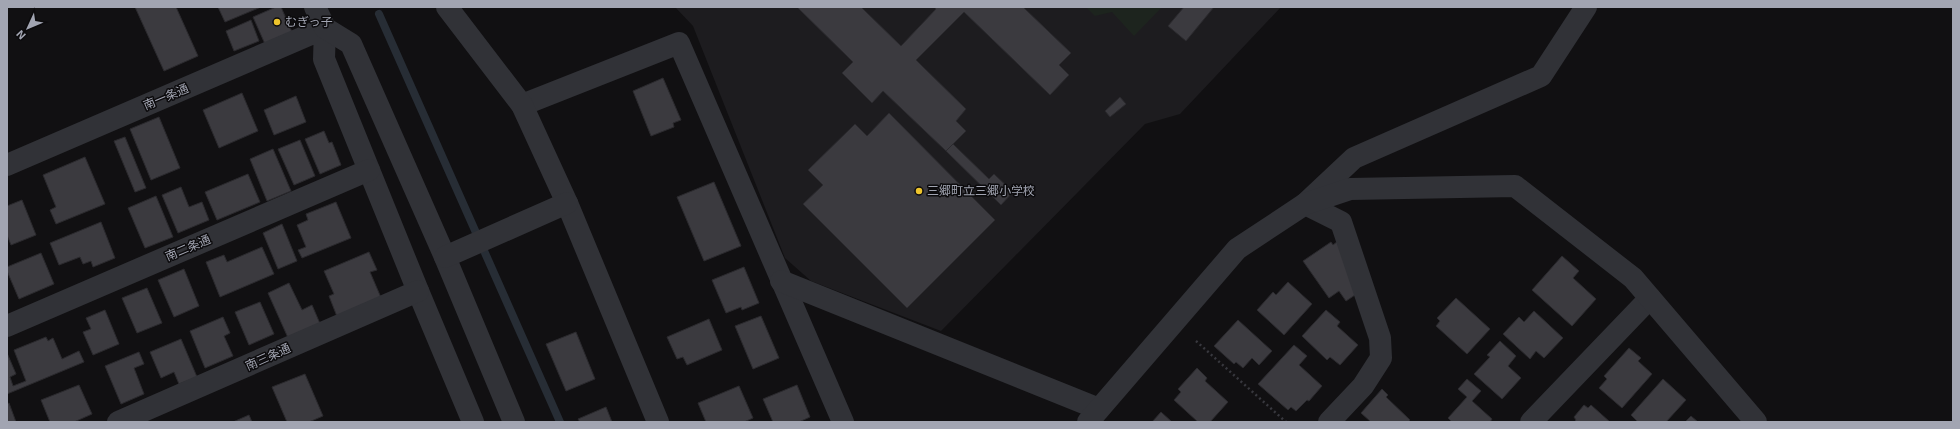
<svg xmlns="http://www.w3.org/2000/svg" width="1960" height="429" font-family="'Exo 2','Noto Sans JP',sans-serif">
<rect width="100%" height="100%" fill="#111012"/>
<path fill="#1d1c1f" d="M675,7h606l-101,107 -35,10 -204,207 -130,-50 -26,-23 -92,-232z"/>
<path fill="#1d241e" d="M1086,7h76l-28,29 -22,-24 -17,4z"/>
<g fill="none" stroke-linecap="round" stroke-linejoin="round">
<path stroke="#272d35" stroke-width="8" d="M379,14l181,408"/>
</g>
<g fill="#3b3a3f" stroke="#2b2a2e">
<path d="M135,7h41l22,49 -34,15z"/>
<path d="M218,7h43l-36,15z"/>
<path d="M276,7h5l11,25 -27,12 -12,-27z"/>
<path d="M797,7h64l40,39 35,-37 -2,-2h89l48,46 -12,12 10,10 -19,20 -86,-83 -48,48 50,49 -10,12 10,10 -20,20 -63,-60 -11,12 -30,-30 11,-11z"/>
<path d="M1184,7h30l-28,34 -18,-15z"/>
<path d="M251,20l8,21 -25,10 -8,-20z"/>
<path d="M663,78l18,42 -8,3 1,4 -23,9 -18,-45z"/>
<path d="M242,93l16,38 -39,17 -16,-38z"/>
<path d="M296,96l10,26 -32,13 -10,-25z"/>
<path d="M1120,97l6,7 -16,13 -5,-6z"/>
<path d="M889,113l106,107 -88,88 -104,-104 20,-19 -15,-15 47,-46 12,12z"/>
<path d="M159,117l21,51 -29,12 -21,-51z"/>
<path d="M324,131l5,12 3,-1 9,23 -21,9 -15,-35z"/>
<path d="M125,137l21,51 -11,4 -21,-51z"/>
<path d="M300,140l15,36 -21,9 -16,-36z"/>
<path d="M953,144l36,35 5,-5 19,18 -12,13 -55,-54z"/>
<path d="M273,149l18,42 -24,10 -17,-42z"/>
<path d="M85,157l20,47 -49,20 -6,-14 6,-3 -13,-32z"/>
<path d="M248,174l12,28 -43,18 -12,-28z"/>
<path d="M714,182l27,64 -37,15 -27,-64z"/>
<path d="M181,187l8,20 13,-5 7,18 -31,13 -16,-38z"/>
<path d="M156,196l17,41 -28,11 -17,-40z"/>
<path d="M22,200l14,35 -25,10 -4,-10v-29z"/>
<path d="M336,202l15,36 -49,20 -4,-8 8,-3 -9,-22 11,-5 -2,-6z"/>
<path d="M101,222l14,36 -22,9 -2,-6 -8,3 -3,-7 -21,8 -9,-22z"/>
<path d="M282,224l15,37 -19,8 -15,-36z"/>
<path d="M1338,241l23,50 -15,10 -7,-10 -10,7 -26,-37 28,-19 2,3z"/>
<path d="M262,247l12,27 -54,23 -14,-35 18,-7 3,7z"/>
<path d="M369,252l8,18 -7,2 12,28 -44,19 -9,-23 5,-2 -10,-23z"/>
<path d="M41,253l13,31 -35,15 -12,-28v-4z"/>
<path d="M1562,256l17,15 -6,7 23,21 -24,27 -40,-36z"/>
<path d="M744,267l15,36 -17,7 -1,-3 -15,6 -14,-33z"/>
<path d="M184,269l15,37 -25,11 -16,-37z"/>
<path d="M1288,282l24,22 -28,31 -27,-25 16,-18 3,3z"/>
<path d="M289,283l13,27 10,-5 9,21 -32,14 -21,-47z"/>
<path d="M147,288l15,35 -25,10 -15,-35z"/>
<path d="M1456,298l34,31 -23,25 -31,-28 4,-5 -3,-3z"/>
<path d="M260,302l14,32 -25,11 -14,-33z"/>
<path d="M105,310l14,34 -26,11 -10,-23 8,-3 -5,-11z"/>
<path d="M1326,310l14,12 -3,4 21,19 -18,20 -10,-8 -3,3 -25,-24z"/>
<path d="M1534,311l29,27 -19,20 -8,-7 -6,8 -27,-25 16,-17 5,5z"/>
<path d="M761,316l18,42 -26,11 -18,-43z"/>
<path d="M223,317l7,16 -6,3 9,20 -28,12 -15,-37z"/>
<path d="M709,319l13,31 -35,15 -4,-8 -6,2 -10,-22z"/>
<path d="M1238,320l34,31 -13,14 -7,-7 -9,10 -7,-6 -2,2 -20,-18z"/>
<path d="M576,332l19,47 -29,12 -20,-47z"/>
<path d="M46,337l2,4 5,-3 9,21 17,-8 5,11 -77,32v-41l9,21 -6,3 3,9 13,-5 -12,-31z"/>
<path d="M181,339l16,38 -18,7 -5,-12 -13,6 -11,-26z"/>
<path d="M1500,341l16,15 -8,10 13,12 -19,21 -28,-25 16,-17 -3,-2z"/>
<path d="M1294,345l13,11 -8,9 23,21 -13,15 -2,-1 -11,11 -5,-4 -3,3 -30,-26z"/>
<path d="M1629,348l12,10 -3,3 14,13 -30,34 -23,-20 8,-9 -3,-3z"/>
<path d="M139,352l5,12 -10,4 10,26 -23,10 -16,-38z"/>
<path d="M1197,368l10,10 -2,3 23,21 -18,20h-12l-24,-22 7,-8 -3,-3z"/>
<path d="M305,374l18,42 -14,6h-22l-15,-35z"/>
<path d="M1467,379l14,12 -9,10 20,18 -2,3h-38l-4,-4 19,-21 -9,-8z"/>
<path d="M1663,379l23,21 -20,22h-28l-7,-7z"/>
<path d="M79,385l13,29 -18,8h-24l-9,-22z"/>
<path d="M797,385l13,32 -11,5h-26l-10,-23z"/>
<path d="M739,386l14,32 -9,4h-38l-8,-19z"/>
<path d="M1382,389l6,6 -2,2 24,23 -2,2h-37l-10,-9z"/>
<path d="M9,403l7,19h-9v-18z"/>
<path d="M1584,405l4,3 3,-3 19,17h-36l2,-2 -2,-3z"/>
<path d="M606,407l6,15h-32l-2,-3z"/>
<path d="M1161,412l11,10h-20z"/>
<path d="M249,415l3,7h-19z"/>
<path d="M1691,416l7,6h-13z"/>
</g>
<g fill="none" stroke-linecap="round" stroke-linejoin="round">
<path stroke="#38383e" stroke-width="2.5" stroke-dasharray="2 3" stroke-linecap="butt" d="M1196,341l90,81"/>
<g stroke="#313237" stroke-width="22">
<path d="M522,105l157,-62 164,379"/>
<path d="M7,165l318,-137 -1,31 94,232 55,131"/>
<path d="M781,281l318,128"/>
<path d="M7,326l362,-156"/>
<path d="M118,422l300,-131"/>
<path d="M1329,422l34,-36 18,-28 -1,-20 -39,-116 -36,-18 49,-46 187,-82 45,-69"/>
<path d="M1531,422l119,-124"/>
</g>
<g stroke="#313237" stroke-width="22">
<path d="M315,7l10,21 26,16 94,213 69,165"/>
<path d="M447,7l75,98 45,98 91,219"/>
<path d="M445,257l122,-54"/>
<path d="M1088,422l149,-173 68,-45 45,-15 165,-3 118,92 123,144"/>
</g>
</g>
<g fill="#eec42c" stroke="#0c0b0d" stroke-width="1.5">
<circle cx="277" cy="22" r="4"/>
<circle cx="919" cy="191" r="4"/>
</g>
<g text-anchor="middle" stroke-width="3" stroke-linejoin="round" paint-order="stroke">
<g font-size="12" fill="#a2a5b2" stroke="#0c0b0d" text-anchor="start">
<text x="285" y="26">むぎっ子</text>
<text x="927" y="195">三郷町立三郷小学校</text>
</g>
<g font-size="12" fill="#a2a5b2" stroke="#0c0b0d">
<text transform="translate(166 97) rotate(-23)" y="4">南一条通</text>
<text transform="translate(188 248) rotate(-23)" y="4">南二条通</text>
<text transform="translate(268 357) rotate(-24)" y="4">南三条通</text>
</g>
</g>
<rect width="1960" height="429" fill="none" stroke="#a2a5b2" stroke-width="16"/>
<g transform="translate(28 28) rotate(226)" stroke="#0c0b0d" stroke-width="3" paint-order="stroke">
<path d="M0-3L7 15L0 10L-7 15Z" fill="#a2a5b2"/>
<text y="-6" font-size="11" font-weight="bold" text-anchor="middle" fill="#a2a5b2">N</text>
</g>
</svg>
